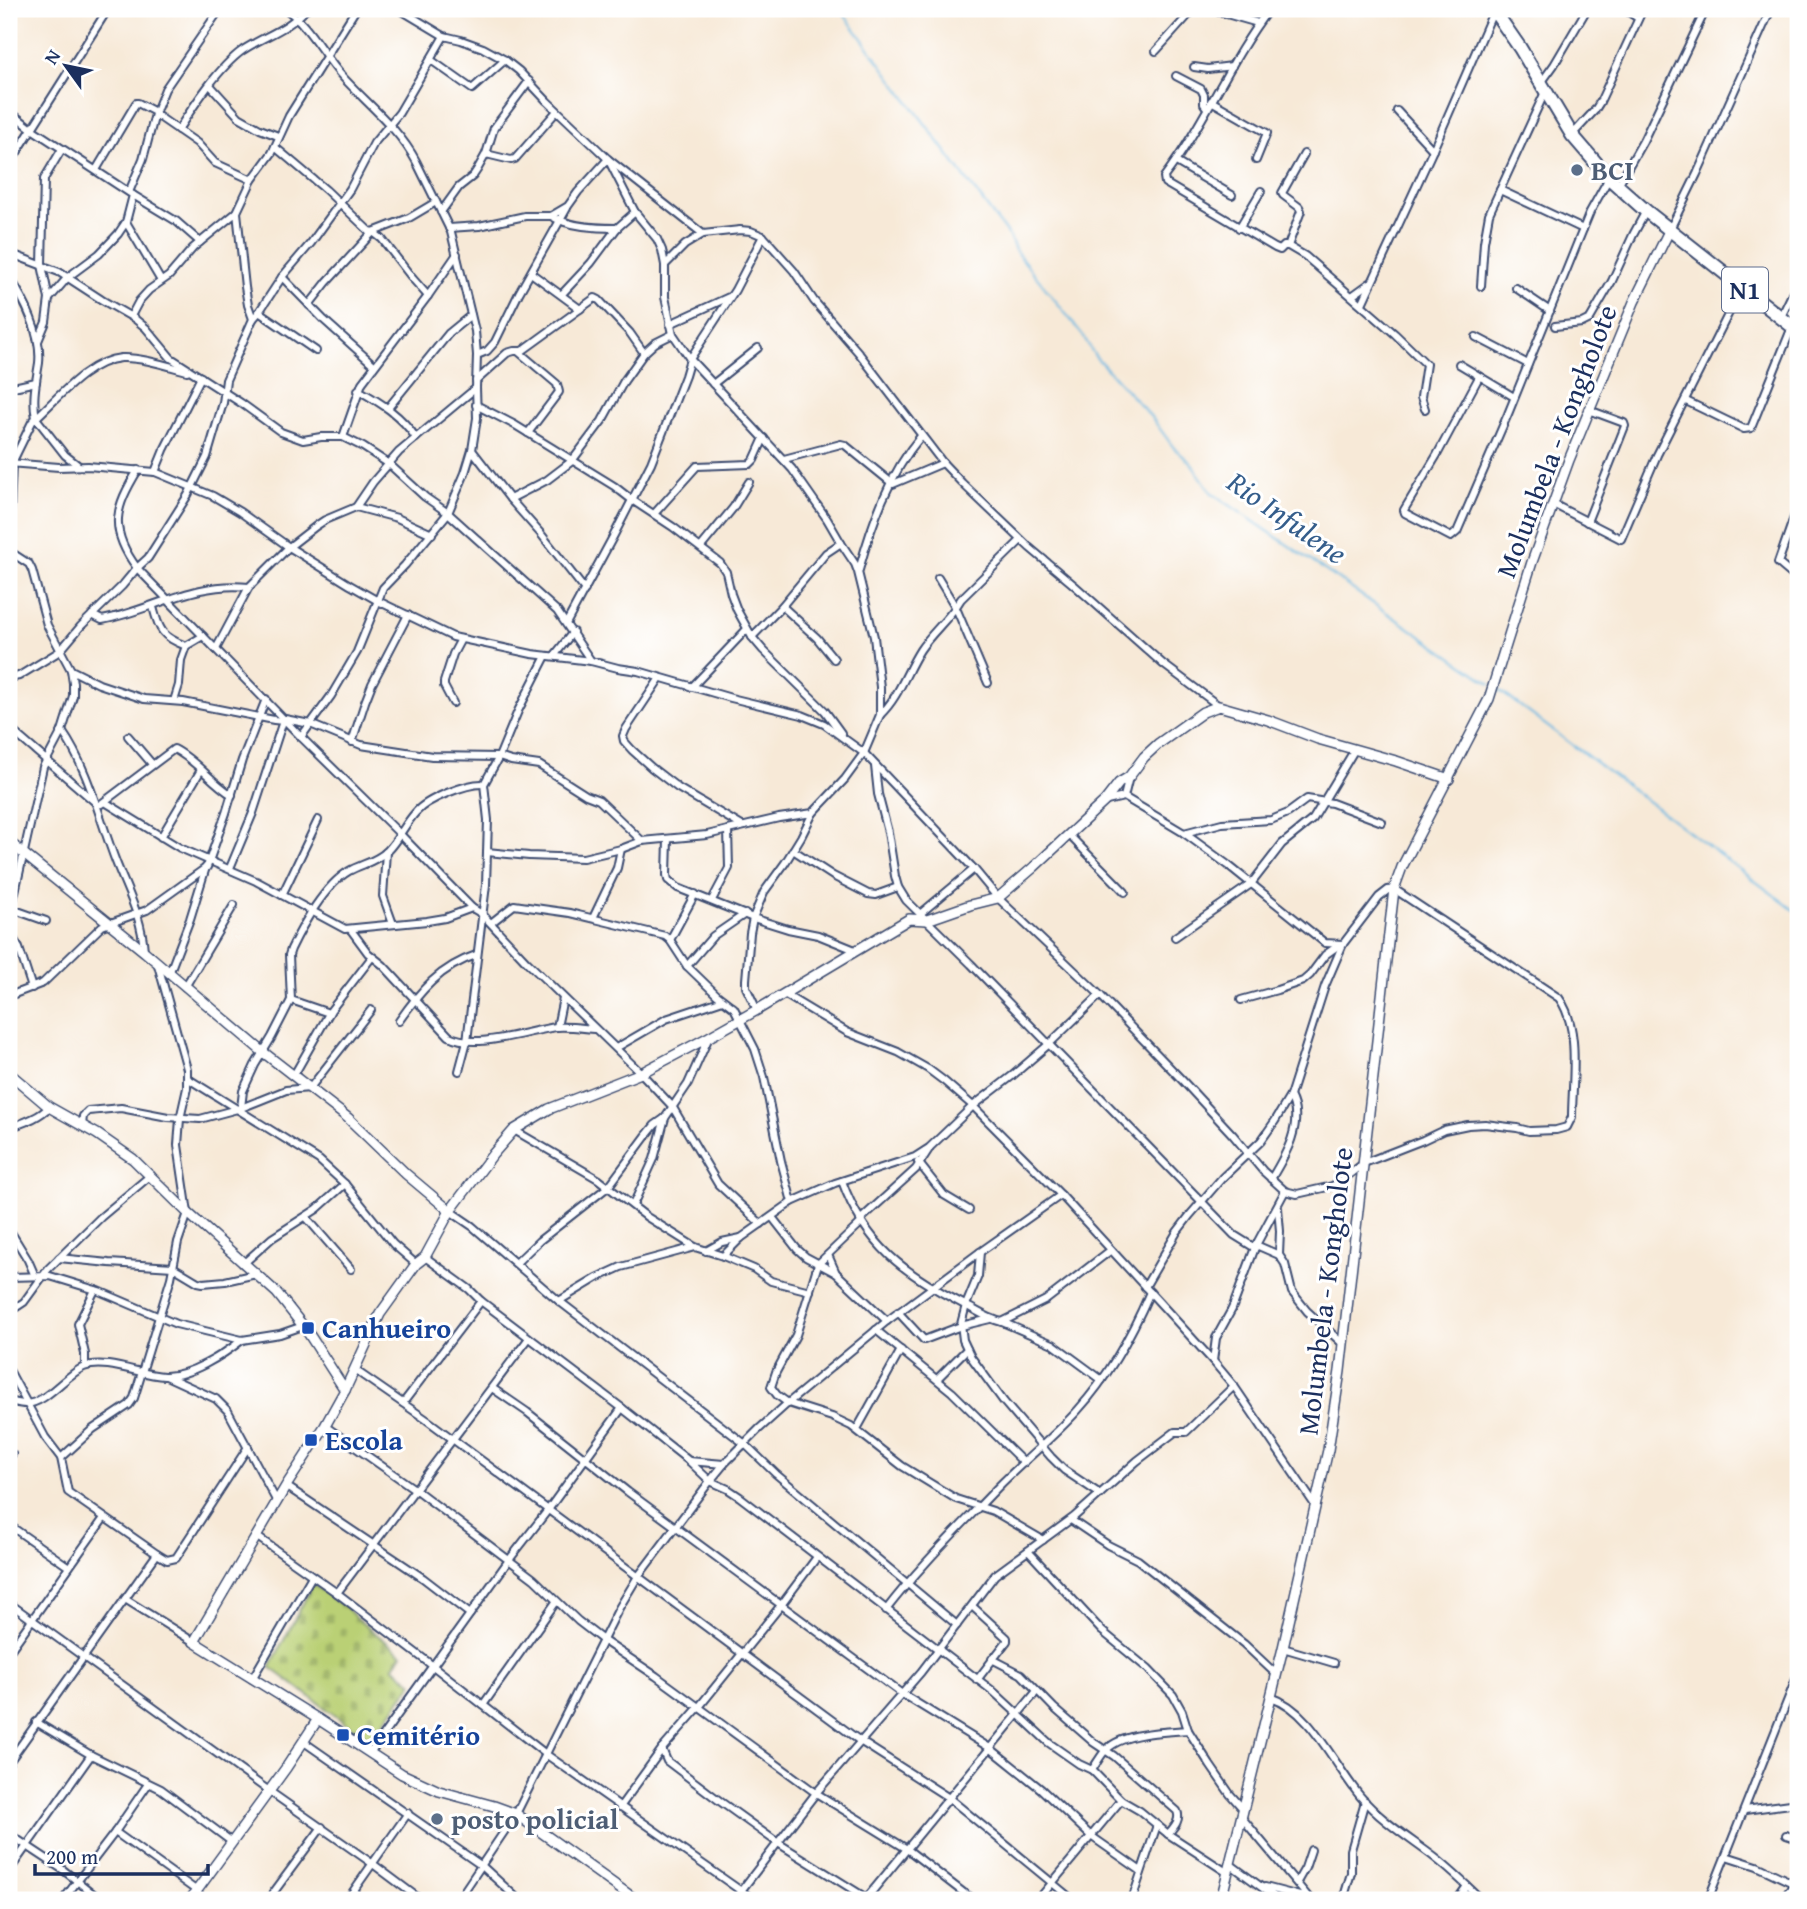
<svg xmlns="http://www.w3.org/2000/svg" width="1807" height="1909" font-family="'Gentium Book Plus',serif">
<defs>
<pattern id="cemetery-stones" width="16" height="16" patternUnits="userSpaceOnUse" patternTransform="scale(1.75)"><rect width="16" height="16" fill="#bad074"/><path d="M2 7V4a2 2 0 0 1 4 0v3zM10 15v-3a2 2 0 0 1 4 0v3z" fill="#9fb367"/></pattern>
</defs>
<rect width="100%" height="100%" fill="#fff"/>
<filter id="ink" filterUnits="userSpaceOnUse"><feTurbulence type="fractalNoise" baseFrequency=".0143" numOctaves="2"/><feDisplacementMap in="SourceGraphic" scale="14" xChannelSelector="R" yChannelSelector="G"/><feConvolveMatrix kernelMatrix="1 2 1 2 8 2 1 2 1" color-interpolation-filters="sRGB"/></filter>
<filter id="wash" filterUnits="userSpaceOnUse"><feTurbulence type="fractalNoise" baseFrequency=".00686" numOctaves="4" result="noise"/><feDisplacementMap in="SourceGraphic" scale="28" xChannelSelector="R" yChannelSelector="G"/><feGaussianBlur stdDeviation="1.57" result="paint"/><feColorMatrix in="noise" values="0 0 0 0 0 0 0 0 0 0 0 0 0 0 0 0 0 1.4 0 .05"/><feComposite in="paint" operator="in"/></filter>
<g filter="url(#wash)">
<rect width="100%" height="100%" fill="#f7e9d7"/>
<path fill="url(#cemetery-stones)" stroke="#6a8069" stroke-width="2" d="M313,1584l24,18 7,3 13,14 45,35 -9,13 20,16 -43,58 -100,-74z"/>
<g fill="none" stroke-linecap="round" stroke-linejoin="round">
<g stroke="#66b6e1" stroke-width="2">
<path d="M840,9l170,229 5,12 67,84 13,22 57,62 22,30 17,15 21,30 279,191"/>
<path d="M1496,688l302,225"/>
</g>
</g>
</g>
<g filter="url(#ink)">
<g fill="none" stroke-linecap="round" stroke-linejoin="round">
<g stroke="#3c4b70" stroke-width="10">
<g id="street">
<path d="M285,9c21,12 39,47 56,66 25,28 57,52 75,86l35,71 24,99 2,24 -1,33 1,30 -5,32 -7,23 -17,40 -43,52 -22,23 -26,64 -26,44 -30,41"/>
<path d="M399,9l45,27 17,4 22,8 22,12 14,11 28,30 61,58 27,53 22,27 5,11 3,15v32l8,37 17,25 102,110 35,50 14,24 14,21 3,8 16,65 6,50v28l-16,38 -19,26 -32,34 -12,24 -16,26 -21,29 -11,26 -3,15 -4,47v7l11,23"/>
<path d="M1209,9l49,14"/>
<path d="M1269,9c-40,52 -65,116 -105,168l1,6 110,65 5,2 4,-4h4l17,10 90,78 31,30 -5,33 4,12"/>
<path d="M1624,9l14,9"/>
<path d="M1156,51l38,-42"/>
<path d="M431,60l41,29 33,-29"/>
<path d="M1194,67l14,2 24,-3"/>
<path d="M1176,76l25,13 3,6v9l3,4"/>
<path d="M1541,83l13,-18 33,-56"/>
<path d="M210,85l29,32 21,12 18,7"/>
<path d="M1211,101l56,32 -11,27"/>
<path d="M9,111l23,18 101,66 -7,27 -8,12 -19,20 -31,23 -19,22"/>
<path d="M1397,111l36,39"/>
<path d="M155,114l42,29 18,20 37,17"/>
<path d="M178,130c16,-25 41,-63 65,-80 21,-14 46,-21 63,-41"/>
<path d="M1572,135l23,-25 5,-8 43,-93"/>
<path d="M275,147l51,43 43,41 4,1 36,-14 27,-16"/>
<path d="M486,154l25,6 4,-1 42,-48"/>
<path d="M1176,162l56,33"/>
<path d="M9,165l99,-156"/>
<path d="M96,170l40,-67h2l17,9"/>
<path d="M1618,185l25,-44 63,-132"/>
<path d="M1500,190l83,39"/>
<path d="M129,192l14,-33 12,-45 10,-25 53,-77 1,-3"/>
<path d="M133,195l43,26 24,21"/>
<path d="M441,212l18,-25 14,-11 4,-6 9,-16 8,-26 35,-47"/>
<path d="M551,216c18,11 45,12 66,12"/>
<path d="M126,222l35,59"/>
<path d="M449,228l30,-2 46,-10h26l17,-10 10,-14 30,-33 95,75"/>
<path d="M1239,228l22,-37"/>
<path d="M1670,229l27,-55 74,-165"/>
<path d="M1288,246l13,-35 -2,-4 -16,-12 -1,-2 22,-39"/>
<path d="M9,253l50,19 43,28 33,19 11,9 25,30 70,45 40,29 22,8 18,-3h22l20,10 26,17 36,33 23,16 109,98 34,50"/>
<path d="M665,265l20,-20 18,-11 37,-4 11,1 12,5 31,35 20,30 44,51 85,111 19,20 68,65 44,37 89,79 56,42"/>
<path d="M531,273l49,36"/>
<path d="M9,276c15,24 33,57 30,87 -3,19 -7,36 -3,55l-4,4 -20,41 -3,76"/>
<path d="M282,277l42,43 50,45"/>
<path d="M1481,286l3,-44 5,-28 56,-122"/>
<path d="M1516,288l34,23"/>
<path d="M562,294l29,-31 26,-35 18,-16"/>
<path d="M1352,296l18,-13"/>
<path d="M1362,304l71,-154 60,-138"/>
<path d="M309,305l18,-23 46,-50 9,7 31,40 15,17"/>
<path d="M259,312l57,39"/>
<path d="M131,316l8,-15 10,-11 20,-14 24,-28 44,-36"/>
<path d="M1781,317l17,-35"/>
<path d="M253,319l6,-7 23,-35 29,-34 39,-54 24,-46 25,-30 45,-77"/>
<path d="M670,324l59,-27"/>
<path d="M1555,326l27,-3 8,-4 22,-38 21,-46 13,-24"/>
<path d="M1476,337l52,27"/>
<path d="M38,341l8,-19 3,-23 -7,-34 2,-86 18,-30"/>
<path d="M519,352l38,32 2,8 -31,41"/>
<path d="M477,355l10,-4 8,-9 24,-49 48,-85"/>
<path d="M1459,364l55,33"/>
<path d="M1479,377l-42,78 -33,55 1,3 46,24 6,-5 51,-118 82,-202 19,-34"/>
<path d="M476,381l31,-28 7,-2h8l73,-53 4,2 31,33 14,20"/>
<path d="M713,384l45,-36"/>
<path d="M9,388l27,-6"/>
<path d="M358,390c22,12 44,26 58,48"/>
<path d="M1686,401l58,28 7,-1 41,-101"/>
<path d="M476,405l39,20 99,61 18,14 41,27 47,36 6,9 5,22 6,16 15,27 11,13 62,61 16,22"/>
<path d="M388,408l61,-75 22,-18"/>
<path d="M343,437l19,-54 66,-87 29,-42"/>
<path d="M472,450l38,49 31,35 44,56"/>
<path d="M784,459l57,-15 4,1 48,39 50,-21"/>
<path d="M9,463l50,4 29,-1 67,6 58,24 27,16 49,35 61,38 28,16 75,36 79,17 59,7 27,7 20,3 93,27 71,17 22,9 40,29 110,116 24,29 102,97 82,85 51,55 30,36 22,20 12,3 35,-8 9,-5 23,-18 59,-23 21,-10 24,-5 17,-1 32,4 12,3 27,-1 11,-3 5,-10c0,-36 9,-89 -13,-119l-165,-109 -6,1 -9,7 -36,47 -18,42 -35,110 -15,25 -14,20 -39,37 -32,37 -13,17 -32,55"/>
<path d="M79,466l-14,-11 -29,-37c23,-21 52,-57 85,-60 20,-1 47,8 66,13"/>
<path d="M138,470c-23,38 -30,59 -1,98l164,169 99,97 72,74 10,6 44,47 115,112 31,33 46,78 43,40"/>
<path d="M155,472l9,-22 37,-73"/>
<path d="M510,499l37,-19 25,-19 30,-40 22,-40 20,-28 11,-10 18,-9"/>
<path d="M1553,504l68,35 36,-84 85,-168"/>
<path d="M1798,506l-20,57 20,17"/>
<path d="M356,507l41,11 35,16"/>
<path d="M654,514l43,-48 53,-2 4,-4 10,-22"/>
<path d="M1587,522l38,-96 -1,-3 -35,-13"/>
<path d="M701,547l32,-39 16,-26"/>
<path d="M9,551l20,13 3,6 15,55 24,45 2,13v13l-11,35 -19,36 -34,152"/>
<path d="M859,570c13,-47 30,-96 62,-134"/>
<path d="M938,578l18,30 32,75"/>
<path d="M782,606l35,32 17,21"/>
<path d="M153,607c6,23 9,30 33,39l17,-10"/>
<path d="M92,615l10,5c52,-10 91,-39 147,-33"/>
<path d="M567,622l47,-87 37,-72 34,-87 5,-17 45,-69 28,-54"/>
<path d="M752,637l30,-31 44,-53 15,-10"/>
<path d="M216,649l33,-62 40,-40 27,-21 9,-6 31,-13 17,-25 26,-30 77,-64"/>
<path d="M554,656l19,-24"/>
<path d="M71,670l28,14 45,15 39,3 91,18 9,1 2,-2 25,5 51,21 71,11 67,1 12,4 28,4 47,30 13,5 43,41"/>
<path d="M9,678l10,-2 41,-25 21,-25 41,-40 15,-18 11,-10 40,-63 19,-38 16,-54 3,-23 27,-61 -5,-14 -3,-18 -8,-75 15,-32 20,-27 17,-37 67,-107"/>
<path d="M660,678l-34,51 -3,7 1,5 8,9 20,18 26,20 64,38"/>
<path d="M692,687l55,-58"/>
<path d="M174,701l5,-16 2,-25 5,-14"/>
<path d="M453,703l-9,-17v-4l9,-28 8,-15"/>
<path d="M880,715c19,-18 26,-43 40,-65 12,-18 30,-32 41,-51l60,-59"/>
<path d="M9,728l86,74"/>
<path d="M62,731c27,39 37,87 54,131 12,31 26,55 28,89"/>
<path d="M128,736l24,28"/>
<path d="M352,742l13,-40 7,-18 36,-69"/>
<path d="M875,766l3,28 10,38 7,44 3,11 8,13 65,64 263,271 21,13"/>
<path d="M1124,797l5,-20"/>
<path d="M1107,801l17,-4 60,36 44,32 97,78 18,1"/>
<path d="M105,802l75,46 76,33 89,48 82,-8 18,-3 27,-10"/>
<path d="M101,804l73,-55c22,11 37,33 58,46"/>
<path d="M1184,833l38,-10 49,-3 17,-7 19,-14 25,4 50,19"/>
<path d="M1069,835l56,57"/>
<path d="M161,837l40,-67"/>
<path d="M668,839l-1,36 1,5 10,8 75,30 35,11 30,6 37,15"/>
<path d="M793,850l40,26 35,18 8,1 22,-8"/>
<path d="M386,852l-3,44 10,28"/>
<path d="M487,852l42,4 54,2 38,-9 21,-8 65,-6 72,-17 34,-5"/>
<path d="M230,868l23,-55 30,-92"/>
<path d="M282,895l36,-75"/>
<path d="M712,900l17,-32 -1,-38"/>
<path d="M12,909l34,12"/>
<path d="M920,914l54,-45"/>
<path d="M593,918l24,-50 4,-19"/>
<path d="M491,923l23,-18 56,8 95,23 5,4 17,26 30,29 17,13 21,41 9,28 17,84 11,41"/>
<path d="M351,930l17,23 15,12 66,71c27,14 78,-5 107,-9 13,-1 26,1 38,2"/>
<path d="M9,932l10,16 13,40"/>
<path d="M1175,937l76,-53 31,-40 31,-25 42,-70"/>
<path d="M670,940l25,-46"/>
<path d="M687,966l26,-30 32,-22"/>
<path d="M169,974l21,-55 16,-52"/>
<path d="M185,987l49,-82"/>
<path d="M784,994l63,38 51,20 30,17 16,12 29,25 88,89 152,166 21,25 81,119"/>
<path d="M9,996l34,-13 59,-57 45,-16 60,-43 19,-54 16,-53 24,-61"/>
<path d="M291,1000l38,13"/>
<path d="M1241,1000l36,-10 26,-9 7,-6 15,-20 14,-10"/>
<path d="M399,1021c21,-30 41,-54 77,-66"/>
<path d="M557,1027l6,-29"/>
<path d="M616,1048l50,-29 57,-19"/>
<path d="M459,1071l8,-30 19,-156 2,-65 -4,-36 15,-27 19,-46 28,-55"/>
<path d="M294,1075l37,-65 41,-53"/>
<path d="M187,1078l132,82 26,24 48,60 23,20"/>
<path d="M241,1108l2,-17 12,-26 17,-28 19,-37 -2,-45 2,-6c12,-25 34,-64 58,-78 12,-7 27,-9 38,-20 11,-11 18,-27 29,-39 11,-13 51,-29 68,-28"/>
<path d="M82,1126l1,-10 5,-5 33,-3 47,9 32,2 41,-11 45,-18 24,-2 61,-78"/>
<path d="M9,1128c13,-5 30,-10 40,-21"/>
<path d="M514,1130l84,49 49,38 48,30 28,9 18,-18 51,-36 43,-19 80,-26 14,-9 44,-42 39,-30 36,-31 52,-50"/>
<path d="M918,1162l26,33 25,15"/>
<path d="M1271,1179c14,-23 34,-56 19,-83"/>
<path d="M842,1181c23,64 63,93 121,123 13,6 24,15 39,18l44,-22 65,-50"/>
<path d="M633,1205l21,-46 11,-41 23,-34 21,-47"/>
<path d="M1278,1208l2,23 -1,24 6,9 7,28 15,19 36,33"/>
<path d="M450,1211l22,15 87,75 186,143 31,30 181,151"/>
<path d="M306,1217l45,52"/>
<path d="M772,1217l25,32 9,8 30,16 51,48"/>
<path d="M860,1220l56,-51 13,-20"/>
<path d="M862,1222l-44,42 -22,71 -20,37 -5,15 6,8 11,8 44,14 19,9 51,40 54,33 37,12 50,29"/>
<path d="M9,1229l19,31 7,16"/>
<path d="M1256,1245l23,10"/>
<path d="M706,1251l16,-9 19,-4"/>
<path d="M980,1252l-2,24 -12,29 -5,19 2,16 8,17 33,45 47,55 13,13 36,24"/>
<path d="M828,1255l8,18"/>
<path d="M723,1256l31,13 17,12 39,10"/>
<path d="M425,1257l44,32 12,12 141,107 67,53 21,20 18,8 12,8 254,195 55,51 30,21 13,6 29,30 19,11 28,23 60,39"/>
<path d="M59,1258l50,5 64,4 25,15 5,1 22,-2 31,-7"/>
<path d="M516,1263l23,-22 70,-55 37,-50 9,-11 10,-7"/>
<path d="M243,1264l29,-26 45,-29 28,-25"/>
<path d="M9,1277l41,-1 49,15 77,33 66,16 38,-6 23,-8"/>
<path d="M559,1301l38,-23 24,-11 74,-20"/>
<path d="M9,1312l15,-10 24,-33 53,-52 50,-42"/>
<path d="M898,1312l26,28 37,-14 29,-7"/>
<path d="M1002,1322l51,22 49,36"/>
<path d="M876,1330l76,62 72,71"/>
<path d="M1213,1361l3,-23 16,-29 24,-64 29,-54"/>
<path d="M85,1366v-12l-7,-30 17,-34"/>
<path d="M9,1370l36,67 16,21 7,34 89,62 -148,208"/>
<path d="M355,1370l72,50 433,321 89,57 124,102"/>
<path d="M166,1376l50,23 12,12 49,91"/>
<path d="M937,1379l30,-30"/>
<path d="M492,1388l35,24 101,80 274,202 88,54 51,41 50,47 50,35"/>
<path d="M9,1401c5,1 11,3 16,3 21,0 40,-29 59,-37 22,-9 57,8 80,9 25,1 59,-21 78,-36"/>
<path d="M403,1403l78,-102"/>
<path d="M325,1426l91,64 118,89 44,42 26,20 52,35 160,117 91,56 66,51"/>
<path d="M857,1429l44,-79"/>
<path d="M9,1458l3,-4"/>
<path d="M61,1458l32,-29 36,-24 5,-7 37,-120 7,-36 10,-29 -10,-68 2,-26 7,-31v-19l-29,-104"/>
<path d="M689,1461l35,3"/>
<path d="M286,1486l137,92 47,36"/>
<path d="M1071,1520l37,25 30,15 106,84 33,31"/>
<path d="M9,1525l60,42"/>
<path d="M256,1536l81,57 96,73 114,89 207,145"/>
<path d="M1028,1551l74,80 46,38 25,26 9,16 6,19 22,35 20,29 14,16"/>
<path d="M157,1554l10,6 9,-2 72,-111"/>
<path d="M337,1593l192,-255"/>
<path d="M125,1599l69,43"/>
<path d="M9,1603l260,188 104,73 48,36"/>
<path d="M972,1606l35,32v3l-30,39"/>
<path d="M886,1610c33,-43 73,-82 111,-122 26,-27 56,-50 81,-78 30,-33 54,-76 72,-118"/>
<path d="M1283,1648l51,15"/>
<path d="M9,1652l95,-134"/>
<path d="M992,1659l29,15 33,34 39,34 21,14 63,55c4,9 -3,16 -9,23"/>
<path d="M252,1679l60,-103"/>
<path d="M1793,1690l5,22"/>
<path d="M1271,1697c40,13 63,68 89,99 20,24 49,42 74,61 17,13 33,29 48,43"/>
<path d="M483,1705l73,-103"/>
<path d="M36,1722l55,33 70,34 71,53"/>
<path d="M304,1742l178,124 37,34"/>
<path d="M662,1749l5,12 54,41 57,41 90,56"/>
<path d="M370,1753l139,-193 39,-50 74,-102"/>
<path d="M1092,1770c4,-6 8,-13 12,-18 17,-20 60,-20 84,-22"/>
<path d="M620,1807l42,-58 37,-42 83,-103 35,-47"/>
<path d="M1745,1810l53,-7"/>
<path d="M1242,1818l67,80"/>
<path d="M115,1832l82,59"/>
<path d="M9,1834l53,35 39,31"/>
<path d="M1786,1835l12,4"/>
<path d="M1726,1856l31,10 38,18"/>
<path d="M1230,1864l49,36"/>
<path d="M9,1871l82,-116"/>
<path d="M1297,1882l8,-14 6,-18"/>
<path d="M1265,1887l50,13"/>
<path d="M196,1893l10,7"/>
<path d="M63,1900l52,-68 33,-48"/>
<path d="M268,1900l54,-73"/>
<path d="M347,1900l61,-87"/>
<path d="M458,1900l58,-86 103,-206 18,-30 73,-97 14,-17 35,-35 29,-26 99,-82 93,-69 81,-57"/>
<path d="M734,1900l82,-107 105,-121 74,-97 79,-58 63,-56 38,-29h11l48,-46"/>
<path d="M865,1900l172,-209"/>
<path d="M1038,1900l83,-100"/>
<path d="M1132,1900l25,-75"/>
<path d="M1343,1900l8,-27v-23l14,-49"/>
<path d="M1457,1900l10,-14"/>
<path d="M1708,1900l90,-226"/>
<path d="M1782,1900l16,-21"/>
</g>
</g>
<g stroke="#3c4b70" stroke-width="12">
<g id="secondary">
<path d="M9,842l136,110 118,100 85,66 58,56 44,37"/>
<path d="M9,1073l40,34 48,27 36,25 55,54 89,80 30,38 38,59 -20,36 -39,60 -92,156 124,77 84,55 37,17 55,15 22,8 120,86"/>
<path d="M345,1390l35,-76 36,-50 9,-7 25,-46 43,-57 21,-24 35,-21 92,-36 68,-36 48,-27 152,-91 18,1 43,-15 28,-7 36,-31 71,-66 14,-18 10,-6 15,-20 14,-13 45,-32 16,-6 49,14 50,19 78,22 53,18"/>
<path d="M190,1900l96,-132 32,-49"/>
<path d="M1221,1900l62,-252 45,-198 12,-79 54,-482 8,-22 87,-168 43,-137 37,-102 65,-158 36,-73"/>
</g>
</g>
<g stroke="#3c4b70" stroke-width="16">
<path id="highway" d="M1493,9l27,39 52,87 37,43 37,33 152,120"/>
</g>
<use href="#street" stroke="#fff" stroke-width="6"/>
<use href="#secondary" stroke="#fff" stroke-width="9"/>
<use href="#highway" stroke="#fff" stroke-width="12"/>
</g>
</g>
<g fill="#5c6f8a" stroke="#fff" stroke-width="2.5">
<circle cx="1577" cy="170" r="7"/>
<circle cx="437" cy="1819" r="7"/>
</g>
<g fill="#1a4fb4" stroke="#fff" stroke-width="2.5">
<rect x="301" y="1321" width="14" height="14" rx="3.5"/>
<rect x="304" y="1433" width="14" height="14" rx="3.5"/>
<rect x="336" y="1728" width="14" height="14" rx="3.5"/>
</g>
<g text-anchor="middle" stroke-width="6" stroke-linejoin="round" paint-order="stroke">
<rect fill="#fff" stroke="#5f6d8e" stroke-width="2" x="1722" y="267.5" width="46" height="45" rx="5"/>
<g font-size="26" font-weight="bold" fill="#1b2f5e">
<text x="1745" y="299">N1</text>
</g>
<g font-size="28" font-weight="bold" fill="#4e5e75" stroke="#fff" text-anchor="start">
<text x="1591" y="180">BCI</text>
<text x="451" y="1829">posto policial</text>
</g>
<g font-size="28" fill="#1b2f5e" stroke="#fff">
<text transform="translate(1556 441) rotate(-69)" y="10">Molumbela - Kongholote</text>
<text transform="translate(1325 1291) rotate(-83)" y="10">Molumbela - Kongholote</text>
</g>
<g font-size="28" font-weight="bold" fill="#164399" stroke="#fff" text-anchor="start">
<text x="322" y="1338">Canhueiro</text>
<text x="325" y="1450">Escola</text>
<text x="357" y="1745">Cemitério</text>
</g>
<g font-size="30" font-style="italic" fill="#355e8c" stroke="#fff">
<text transform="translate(1287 518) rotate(35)" y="10">Rio Infulene</text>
</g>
</g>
<rect width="1807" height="1909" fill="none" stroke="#fff" stroke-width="35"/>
<g transform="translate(66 66) rotate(303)" stroke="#ffffff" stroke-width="5" paint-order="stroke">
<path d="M0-5L12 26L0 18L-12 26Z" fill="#1b2f5e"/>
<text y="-10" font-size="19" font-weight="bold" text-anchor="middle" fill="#1b2f5e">N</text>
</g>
<path d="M35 1864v10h173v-10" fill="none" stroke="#1b2f5e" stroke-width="3.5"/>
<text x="46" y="1864" font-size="21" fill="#1b2f5e" stroke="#ffffff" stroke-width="5" paint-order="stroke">200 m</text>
</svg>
